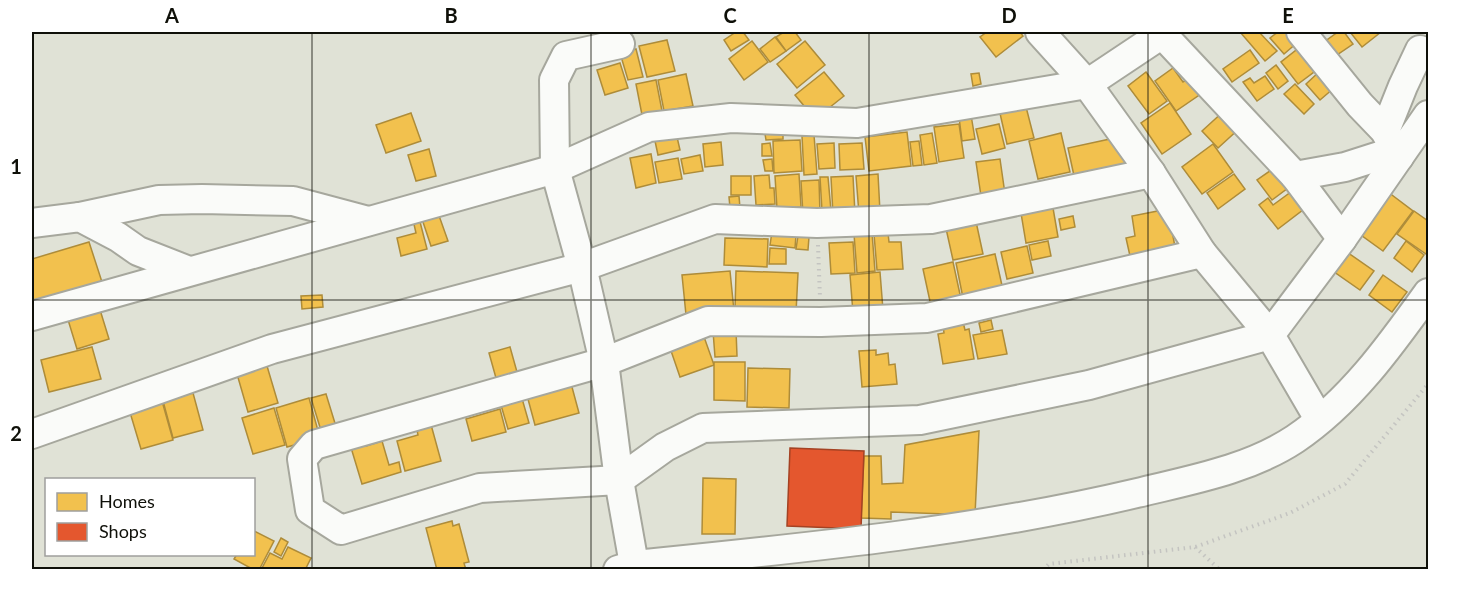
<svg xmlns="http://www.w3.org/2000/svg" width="1460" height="601" font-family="Lato,sans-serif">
<rect width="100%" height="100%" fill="#e0e2d6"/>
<g fill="#f2c14e" stroke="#ae8c39" stroke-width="1.5">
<path d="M736,32h7l6,8 -18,11 -7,-11z"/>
<path d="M784,32h11l6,8 -15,11 -10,-14z"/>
<path d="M987,32h33l3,4 -27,21 -16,-20z"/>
<path d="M1240,32h19l18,19 -12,10z"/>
<path d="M1278,32h11l9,10 -14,12 -14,-16z"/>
<path d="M1338,32h6l9,12 -25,17 -11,-14z"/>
<path d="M1350,32h31l-19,15z"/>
<path d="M775,37l11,14 -16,11 -10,-13z"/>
<path d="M667,40l8,31 -28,6 -8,-31z"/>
<path d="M752,41l16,21 -24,18 -15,-21z"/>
<path d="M805,41l20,24 -28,23 -20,-24z"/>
<path d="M1300,47l18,22 -20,15 -17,-22z"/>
<path d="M636,49l7,28 -15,3 -8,-27z"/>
<path d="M1250,50l9,13 -27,19 -9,-13z"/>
<path d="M620,63l8,25 -23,7 -8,-25z"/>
<path d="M1276,65l12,16 -10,8 -12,-16z"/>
<path d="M1173,68l10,14 14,-9 11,16 -32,22 -21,-30z"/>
<path d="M1320,71l14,17 -14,12 -14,-16z"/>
<path d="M824,72l20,24 -29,23 -20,-24z"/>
<path d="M1146,72l21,29 -18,13 -21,-28z"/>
<path d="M979,73l2,11 -8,2 -2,-12z"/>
<path d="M686,74l7,32 -29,5 -6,-31z"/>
<path d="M1265,76l9,13 -17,12 -14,-19 7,-4 4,5z"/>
<path d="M656,80l7,36 -20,4 -7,-36z"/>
<path d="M1295,84l19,20 -10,10 -20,-20z"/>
<path d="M1025,103l9,35 -27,6 -8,-35z"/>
<path d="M1170,103l21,31 -29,20 -21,-31z"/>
<path d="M1225,110l16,17 -23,21 -16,-17z"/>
<path d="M411,113l10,28 -35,12 -10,-28z"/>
<path d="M971,115l4,24 -13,2 -3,-24z"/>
<path d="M959,124l5,34 -25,4 -5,-35z"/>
<path d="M999,124l6,24 -23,6 -6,-25z"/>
<path d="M783,132v7l-17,1 -1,-6z"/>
<path d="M907,132l4,34 -42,5 -4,-34z"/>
<path d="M932,133l5,30 -13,2 -4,-30z"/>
<path d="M1061,133l9,39 -32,7 -9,-38z"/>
<path d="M814,135l3,39 -13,1 -2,-39z"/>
<path d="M1124,136l8,37 -56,12 -8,-37z"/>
<path d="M677,137l3,13 -22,5 -3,-14z"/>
<path d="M800,140l2,31 -28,2 -1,-32z"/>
<path d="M919,141l3,24 -9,1 -3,-24z"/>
<path d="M721,142l2,23 -18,2 -2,-23z"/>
<path d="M770,143l2,13h-10v-12z"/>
<path d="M834,143l1,25 -16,1 -2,-25z"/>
<path d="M862,143l2,26 -24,1 -1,-26z"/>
<path d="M1213,144l20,28 -31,22 -20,-27z"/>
<path d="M429,149l7,27 -20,5 -8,-26z"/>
<path d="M651,154l5,29 -20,5 -6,-30z"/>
<path d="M700,155l3,16 -19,3 -3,-15z"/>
<path d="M678,158l4,21 -23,4 -4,-21z"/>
<path d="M772,159l1,12h-8l-2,-11z"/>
<path d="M1000,159l5,35 -24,2 -5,-34z"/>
<path d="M1277,166l15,19 -20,15 -15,-20z"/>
<path d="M799,174l2,33 -24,2 -2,-33z"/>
<path d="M878,174l2,38 -21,2 -3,-38z"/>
<path d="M1234,174l11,15 -27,20 -11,-16z"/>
<path d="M769,175l1,13h4l1,16 -19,1 -2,-29z"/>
<rect x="731" y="176" width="20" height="19"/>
<path d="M853,176l2,38 -22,1 -2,-38z"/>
<path d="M820,177h8l3,34h-9z"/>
<path d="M819,180l1,34 -17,1 -2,-34z"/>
<path d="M1295,189l13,17 -30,23 -19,-24 9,-7 5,7z"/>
<path d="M1384,189l29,22 -30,40 -29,-21z"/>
<path d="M739,196l1,12h-10l-1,-11z"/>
<path d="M1053,208l5,29 -32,6 -5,-30z"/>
<path d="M1168,209l7,38 -45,9 -4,-18 9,-2 -3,-20z"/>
<path d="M437,210l11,31 -17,5 -10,-30z"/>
<path d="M1414,211l14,10v30l-2,3 -29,-20z"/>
<path d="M1073,216l2,11 -14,3 -2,-11z"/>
<path d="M975,217l8,37 -30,6 -8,-36z"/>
<path d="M419,218l8,31 -26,7 -4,-18 19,-5 -3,-13z"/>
<path d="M772,232l24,3 -1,13 -25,-3z"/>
<path d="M872,233l3,38 -18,2 -3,-39z"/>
<path d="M888,233l1,9h12l2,27 -26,1 -3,-36z"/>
<path d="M798,236l11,1 -1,13 -12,-1z"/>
<path d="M725,238l43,1 -1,28 -43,-2z"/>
<path d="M1048,241l3,15 -19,4 -3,-15z"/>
<path d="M1406,241l18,14 -12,17 -18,-14z"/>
<path d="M89,242l13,40 -70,22v-45z"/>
<path d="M853,242l2,31 -24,1 -2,-31z"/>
<path d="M1027,246l6,27 -26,6 -6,-27z"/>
<path d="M770,248l16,1v15h-17z"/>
<path d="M1344,250l30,21 -14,19 -30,-21z"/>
<path d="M995,254l8,36 -40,8 -7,-35z"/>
<path d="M953,262l8,37 -30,7 -8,-37z"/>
<path d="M730,271l4,40 -48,4 -4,-40z"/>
<path d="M736,271l62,2 -2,40 -61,-2z"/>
<path d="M880,272l3,38 -30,3 -3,-38z"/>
<path d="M1383,275l24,17 -15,20 -23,-17z"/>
<path d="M322,295l1,12 -21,2 -1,-13z"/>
<path d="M97,300l12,39 -32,10 -12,-39z"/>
<path d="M991,320l2,9 -12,3 -2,-9z"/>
<path d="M963,322l2,8 4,-1 5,30 -31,5 -5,-30 6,-1 -1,-8z"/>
<path d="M736,330l1,26 -22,1 -2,-26z"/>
<path d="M1002,330l5,24 -29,5 -5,-24z"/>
<path d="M703,334l11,31 -34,12 -11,-32z"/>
<path d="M92,347l9,32 -52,13 -8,-32z"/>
<path d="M510,347l7,25 -21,6 -7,-25z"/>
<path d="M876,350v5l12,-2 1,12 6,-1 2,20 -35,3 -3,-36z"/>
<path d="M714,362h31v39l-31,-1z"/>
<path d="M267,366l11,37 -30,9 -11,-38z"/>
<path d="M748,368l42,1 -1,39 -42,-1z"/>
<path d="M569,376l10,37 -44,12 -10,-37z"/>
<path d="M519,388l10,35 -21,6 -10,-34z"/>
<path d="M193,393l10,37 -30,8 -10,-37z"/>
<path d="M326,394l12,39 -15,4 -12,-39z"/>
<path d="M309,398l11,40 -33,9 -11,-39z"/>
<path d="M162,401l11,39 -32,9 -12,-40z"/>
<path d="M274,408l11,37 -32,9 -11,-36z"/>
<path d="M500,409l6,23 -34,9 -6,-22z"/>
<path d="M430,421l11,40 -36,10 -8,-30 21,-6 -2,-10z"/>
<path d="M979,431l-4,84 -84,-3v7l-30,-1 3,-62h17l1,28 21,-1 2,-38z"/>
<path d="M364,437l2,9 16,-5 7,24 10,-3 2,10 -39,12 -13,-43z"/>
<path d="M703,478l33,1 -1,55h-33z"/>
<path d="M452,521l1,5 6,-2 10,38 -5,1 2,7h-29l-11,-42z"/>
<path d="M254,531l20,10 -15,29h-5l-20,-11 3,-5h17z"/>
<path d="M281,538l7,4 -7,14 -7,-4z"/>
<path d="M288,547l23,11 -6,12h-44l9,-17 12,6z"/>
</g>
<path fill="#e4572e" stroke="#a44223" stroke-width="1.5" d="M790,448l74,3 -3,78 -74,-3z"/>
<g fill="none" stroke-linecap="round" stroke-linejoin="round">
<g stroke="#a6a79d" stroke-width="32">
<g id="minor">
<path d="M1040,32l47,52"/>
<path d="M1165,32l-78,52 64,89 51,80"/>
<path d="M1301,32l59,73 25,26 14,26"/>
<path d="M1162,34l133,142 47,63"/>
<path d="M620,44l-54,12 -12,24 1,89 27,98 22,95 15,118 16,90"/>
<path d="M1385,131l18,-45 17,-36"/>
<path d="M1295,176l50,-9 50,-16"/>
<path d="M80,217l79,-17 43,-1 91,2 75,20"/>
<path d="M32,223l48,-6 38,20 20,14 51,20"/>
<path d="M32,316l523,-147 94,-42 82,-9 126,5 230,-39"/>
<path d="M1319,419l-49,-84 -68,-82 -275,65 -106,4 -113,-1 -104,41 -290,83 -12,14 8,51 31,20 139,-42 139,-8 46,-33 38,-19 217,-8 169,-35 181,-50 72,-96 86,-124"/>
<path d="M32,434l240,-85 310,-82 133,-48 102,4 114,-4 220,-46"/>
<path d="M618,570l17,-5c168,-17 337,-33 502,-72 53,-13 111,-23 158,-54 55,-37 95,-93 133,-146"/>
</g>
</g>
<g stroke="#c4c4c1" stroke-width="4" stroke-dasharray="1.5 4.5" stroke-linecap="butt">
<path d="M818,245l2,53"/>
<path d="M1195,547l25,23"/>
<path d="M1043,570l6,-6 146,-17 95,-34 55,-29 83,-100"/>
</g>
<use href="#minor" stroke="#fafbf9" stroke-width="28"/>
</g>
<path fill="none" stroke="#0f1009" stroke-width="1.5" stroke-opacity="0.55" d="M312,32v538M591,32v538M869,32v538M1148,32v538M32,300h1396"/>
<rect width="1460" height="601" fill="none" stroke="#ffffff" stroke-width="66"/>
<rect x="45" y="478" width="210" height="78" fill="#ffffff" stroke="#9f9f9d" stroke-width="1.5"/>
<rect x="57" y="493" width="30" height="18" fill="#f2c14e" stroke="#9f9f9d" stroke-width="1.5"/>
<text x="99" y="508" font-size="18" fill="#0f1009">Homes</text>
<rect x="57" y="523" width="30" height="18" fill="#e4572e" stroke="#9f9f9d" stroke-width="1.5"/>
<text x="99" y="538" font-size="18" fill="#0f1009">Shops</text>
<rect x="33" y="33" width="1394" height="535" fill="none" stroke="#0f1009" stroke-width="2"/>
<g font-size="20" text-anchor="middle" font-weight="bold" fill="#0f1009">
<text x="172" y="23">A</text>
<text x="451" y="23">B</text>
<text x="730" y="23">C</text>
<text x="1009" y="23">D</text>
<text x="1288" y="23">E</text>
<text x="16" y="174">1</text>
<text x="16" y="441">2</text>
</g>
</svg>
